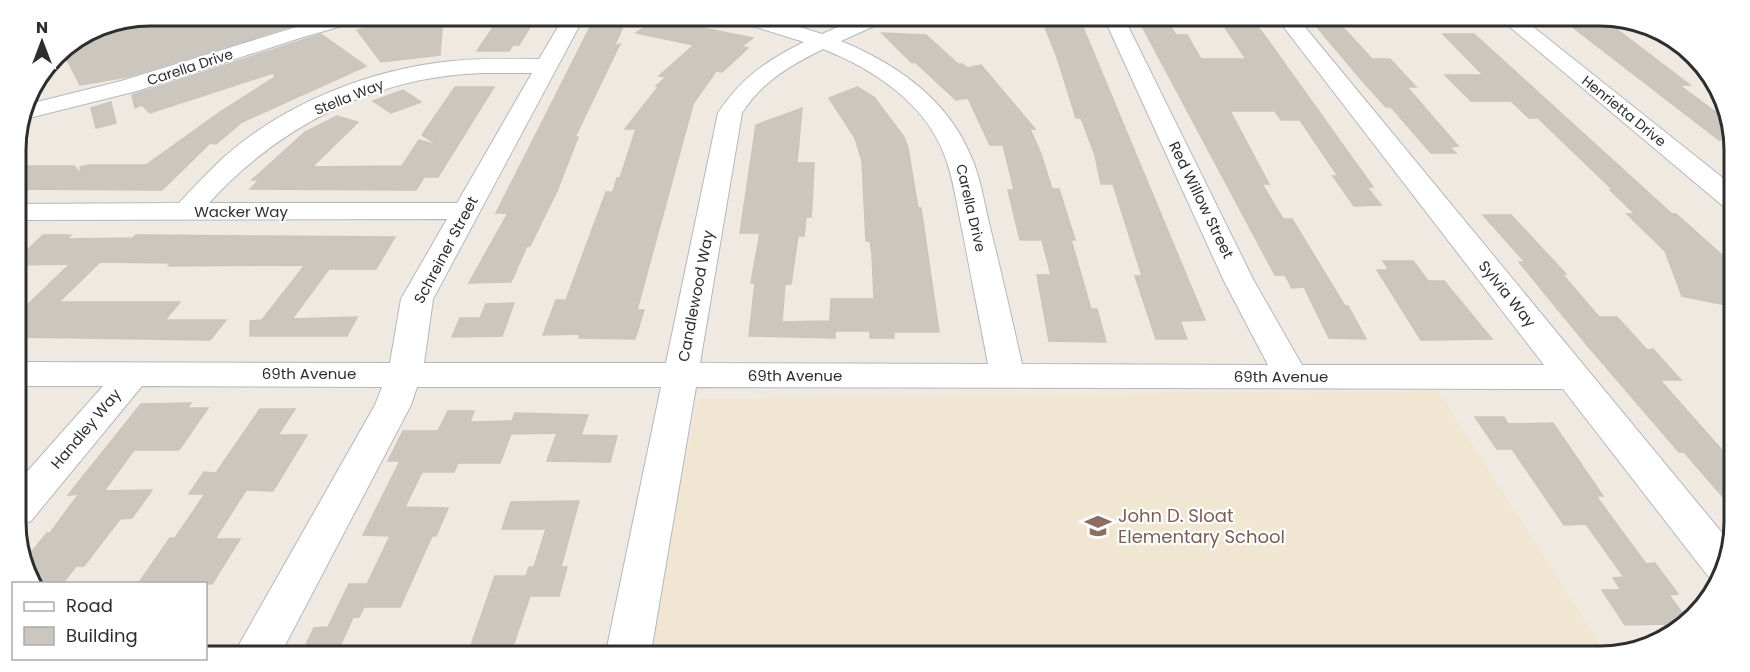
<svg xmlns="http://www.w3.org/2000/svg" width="1750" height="672" font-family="Poppins,sans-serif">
<rect width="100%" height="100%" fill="#efe9e1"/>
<path fill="#f0e6d1" d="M1438,391l170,266 -962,-5 52,-253z"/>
<g fill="#cbc7bf" stroke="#cbc5ba" stroke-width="1.5">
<path d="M150,15h48l16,12 39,-12 40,1 10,7 -176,54 -47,8 -19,-37 16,-10 81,-18z"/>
<path d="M414,16h29l-3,39 -59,7 -24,-32z"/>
<path d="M500,17h36l-17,28h-6l-4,6h-32z"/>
<path d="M605,17h22l-13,30 6,-3 -45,93h3l-21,54 -27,55h-3l-16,36 -42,1 39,-70h-12l81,-160 16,-32h10z"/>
<path d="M657,19l96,19 -11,8 6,2 -26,24 -6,-1 -23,33 -56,206h7l-9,29 -56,-1 1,-4 -37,1 13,-35h10l40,-108h7l4,-14h3l16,-49h-11l34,-43h-3l10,-9 -7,-1 35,-31 -58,-12z"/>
<path d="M1220,20h32l13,16 108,151h-6l14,18 -27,1 -21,-30h5l-38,-56h-19l-6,-9h-45l39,73h-7l21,35h9l53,87h3l18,33 -37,-1 -25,-51 -12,1 -7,-13h-10l-133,-249h28l6,9h11l14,24h45z"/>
<path d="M1312,21h25l35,38h18l26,28h-9l51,59 -8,1 6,6h-25l-40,-46h-5l-27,-30z"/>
<path d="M1566,22h41l83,63h-11l50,37 5,18h-15z"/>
<path d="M1044,25h38l123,295 -25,1 7,18h-31l-21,-63h7l-29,-92h-12l-6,-29 -14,-37h-5l-19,-61z"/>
<path d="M882,33l44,2 32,29h4l6,4 13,-3 54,64h-5l11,25 11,35h7l16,51h-4l20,69h6l9,33 -57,-1 -12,-66h14l-9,-35h-22l-12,-50h6l-11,-45h-13l-22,-47 -12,2 -41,-38 -3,1z"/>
<path d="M321,34l45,32 -124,56 -26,22 -6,-1 -48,47 -146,-1 -1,-23h59l7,8 -1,-7 9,-2h57l74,-53 55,-35 -2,-4 -123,40 -8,-8 -7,3 -3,-13z"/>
<path d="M1443,34h31l198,180h4l56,50 -1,42 -49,-10 -17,-45 -38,-37h8l-25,-24h3l-75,-72h-9l-18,-17h-40l-26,-26h38z"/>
<path d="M455,87h39l-56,90h-14l-8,13 -166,-1 9,-9h-7l53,-48 32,-16 21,6 -46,45 90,-1 17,-26 20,6 -17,-11z"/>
<path d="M857,87l17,10 30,40 4,11 10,60h3l18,124h-45v6h-24v-7h-35v7l-86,-2 6,-53h-4l9,-50h-20l16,-108 46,-17 -5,55h17l-2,43 -1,11h-5l-2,19h-6l-7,48h-6l-3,38 48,-1 1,-22h43l-2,-45 -2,-13h-4l-4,-80 -7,-23 -26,-40z"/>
<path d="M403,90l18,12 -30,11 -18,-12z"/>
<path d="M111,102l5,21 -20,5 -5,-20z"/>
<path d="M1483,215h28l55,59h-4l37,43h18l30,33 6,-1 28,31h-21l69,78v46l-45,-52h-5l-92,-107 -68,-83h6z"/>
<path d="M43,235h28l-4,4 66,-1 3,-3 259,2 -19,32h-47l-37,50 65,-2 -10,19h-97v-15l12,-1 43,-55 -137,1 3,-3 -71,-1 -41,40h121l-15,18h61l-16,20 -194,-3v-29h8l46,-44 -54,1v-4z"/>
<path d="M1383,261h30l15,20h16l48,58 -71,1 -44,-70h12z"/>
<path d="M514,303l-12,33 -50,1 8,-19h20l6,-14z"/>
<path d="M191,403l-4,5h21l-29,42h-45l-30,41 48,-1 -20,28 -12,1 -36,47h-8l-13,17 -29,-1 -10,-21 23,-28h3l29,-39 -11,1 73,-91z"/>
<path d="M260,409h35l-17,26h29l-34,56 -27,-1 -31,49h25l-28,45h-74l32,-46h5l30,-44h-16l15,-22 12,1z"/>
<path d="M448,411h26l-4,11 42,-1 3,-8 73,2 -7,20 36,1 -7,26 -63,-1 10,-28 -46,1 -11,29h-42l-4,9h-32l-17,35 43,1 -12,28h-4l-32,71h-36l-5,10h-6l-15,34h-35l11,-23 14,-1 21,-43h18l23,-48 -27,-1 37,-74h-12l15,-30h35z"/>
<path d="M1475,417h29l4,7 45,-1 50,73h-7l50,68 9,-1 23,31 -9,1 19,26 -6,8 -11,5 -7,-10 -39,1 -23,-35h19l-8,-12 11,-1 -38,-53 -22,1 -52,-76h-15z"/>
<path d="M579,501l-18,66h6l-8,29h-29l-19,56 -42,-1 26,-75h31l3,-9h5l12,-38h-44l9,-27z"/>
</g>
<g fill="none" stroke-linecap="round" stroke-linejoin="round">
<g stroke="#b4b7c1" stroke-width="2">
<g id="minor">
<path d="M332,16h34l-3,4 -63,18 -163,53 -116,29 4,-15 96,-24z"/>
<path d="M564,17h20l-151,282 -9,64h242l52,-250c22,-34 49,-53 86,-71l-64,-20 -3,-4h34l51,16 36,-16 26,1 -3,4 -40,18c53,22 104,56 128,111 12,24 15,52 22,79 11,44 21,89 31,133l246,1 -44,-84 -119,-261h20l129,261 48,84h242l-265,-344h21l428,519v26l-12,16 -5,-2 -148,-191 -867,-2 -45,265h-45l55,-265h-244l-6,18 -129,246 -46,-1 139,-245 7,-18 -240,-1 -111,135 -14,5v-43l86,-97h-86v-24l373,1 11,-64 46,-80 -431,1v-16l163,-1c14,-15 29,-31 45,-46 61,-54 147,-88 228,-96 29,-3 58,-2 87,-2zM823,49c49,19 102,54 121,105 10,25 13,53 19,80 8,43 17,87 25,130l-288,-1 42,-250c19,-31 49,-48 81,-64zM481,73h51l-75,130h-248c71,-78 166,-126 272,-130z"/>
<path d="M1504,22h23l206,164v22l-10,-2z"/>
</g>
</g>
<use href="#minor" fill="#fff" fill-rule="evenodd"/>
</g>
<defs>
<g id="school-bare" transform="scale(2.07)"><path d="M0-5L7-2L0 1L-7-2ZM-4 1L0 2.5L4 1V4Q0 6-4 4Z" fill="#8d6e63" stroke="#fff" stroke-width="2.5" paint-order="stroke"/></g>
</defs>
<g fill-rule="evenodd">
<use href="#school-bare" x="1098" y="526"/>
</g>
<g text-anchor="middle" stroke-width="4.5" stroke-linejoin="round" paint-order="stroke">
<g font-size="14" fill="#2e2e2e" stroke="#fff">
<text transform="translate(190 67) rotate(-18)" y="5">Carella Drive</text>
<text transform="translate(349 97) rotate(-22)" y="5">Stella Way</text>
<text transform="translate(1624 111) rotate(39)" y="5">Henrietta Drive</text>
<text transform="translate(971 208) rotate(77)" y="5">Carella Drive</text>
</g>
<g font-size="15" fill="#2e2e2e" stroke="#fff">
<text transform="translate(1201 200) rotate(64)" y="5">Red Willow Street</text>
<text x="241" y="217">Wacker Way</text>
<text transform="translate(446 250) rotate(-62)" y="5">Schreiner Street</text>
<text transform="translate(1507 294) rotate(51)" y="5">Sylvia Way</text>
<text transform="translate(696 296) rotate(-79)" y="5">Candlewood Way</text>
<text x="309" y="379">69th Avenue</text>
<text x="795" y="381">69th Avenue</text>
<text x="1281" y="382">69th Avenue</text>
<text transform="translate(86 429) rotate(-50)" y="5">Handley Way</text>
</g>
<g font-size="18" fill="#785e54" stroke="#fff" text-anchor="start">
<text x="1118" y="522">John D. Sloat<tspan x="1118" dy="21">Elementary School</tspan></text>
</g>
</g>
<path d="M0 0H1750V672H0ZM150 26H1600A124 124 0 0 1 1724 150V522A124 124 0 0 1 1600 646H150A124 124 0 0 1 26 522V150A124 124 0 0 1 150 26Z" fill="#fff" fill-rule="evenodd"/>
<path fill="none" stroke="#2e2e2e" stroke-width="3" d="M150 26H1600A124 124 0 0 1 1724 150V522A124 124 0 0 1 1600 646H150A124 124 0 0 1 26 522V150A124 124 0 0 1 150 26Z"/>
<rect x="12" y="582" width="195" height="78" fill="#ffffff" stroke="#ababab" stroke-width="1.5"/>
<rect x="24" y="602" width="30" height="9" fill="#ffffff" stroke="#ababab" stroke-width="1.5"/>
<text x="66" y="612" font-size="18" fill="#2e2e2e">Road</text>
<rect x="24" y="627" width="30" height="18" fill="#cbc7bf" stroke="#ababab" stroke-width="1.5"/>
<text x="66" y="642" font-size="18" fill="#2e2e2e">Building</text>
<g transform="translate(42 42)" stroke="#ffffff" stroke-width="4.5" paint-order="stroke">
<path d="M0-4.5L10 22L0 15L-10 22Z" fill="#2e2e2e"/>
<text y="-9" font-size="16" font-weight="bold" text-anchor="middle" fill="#2e2e2e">N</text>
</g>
</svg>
